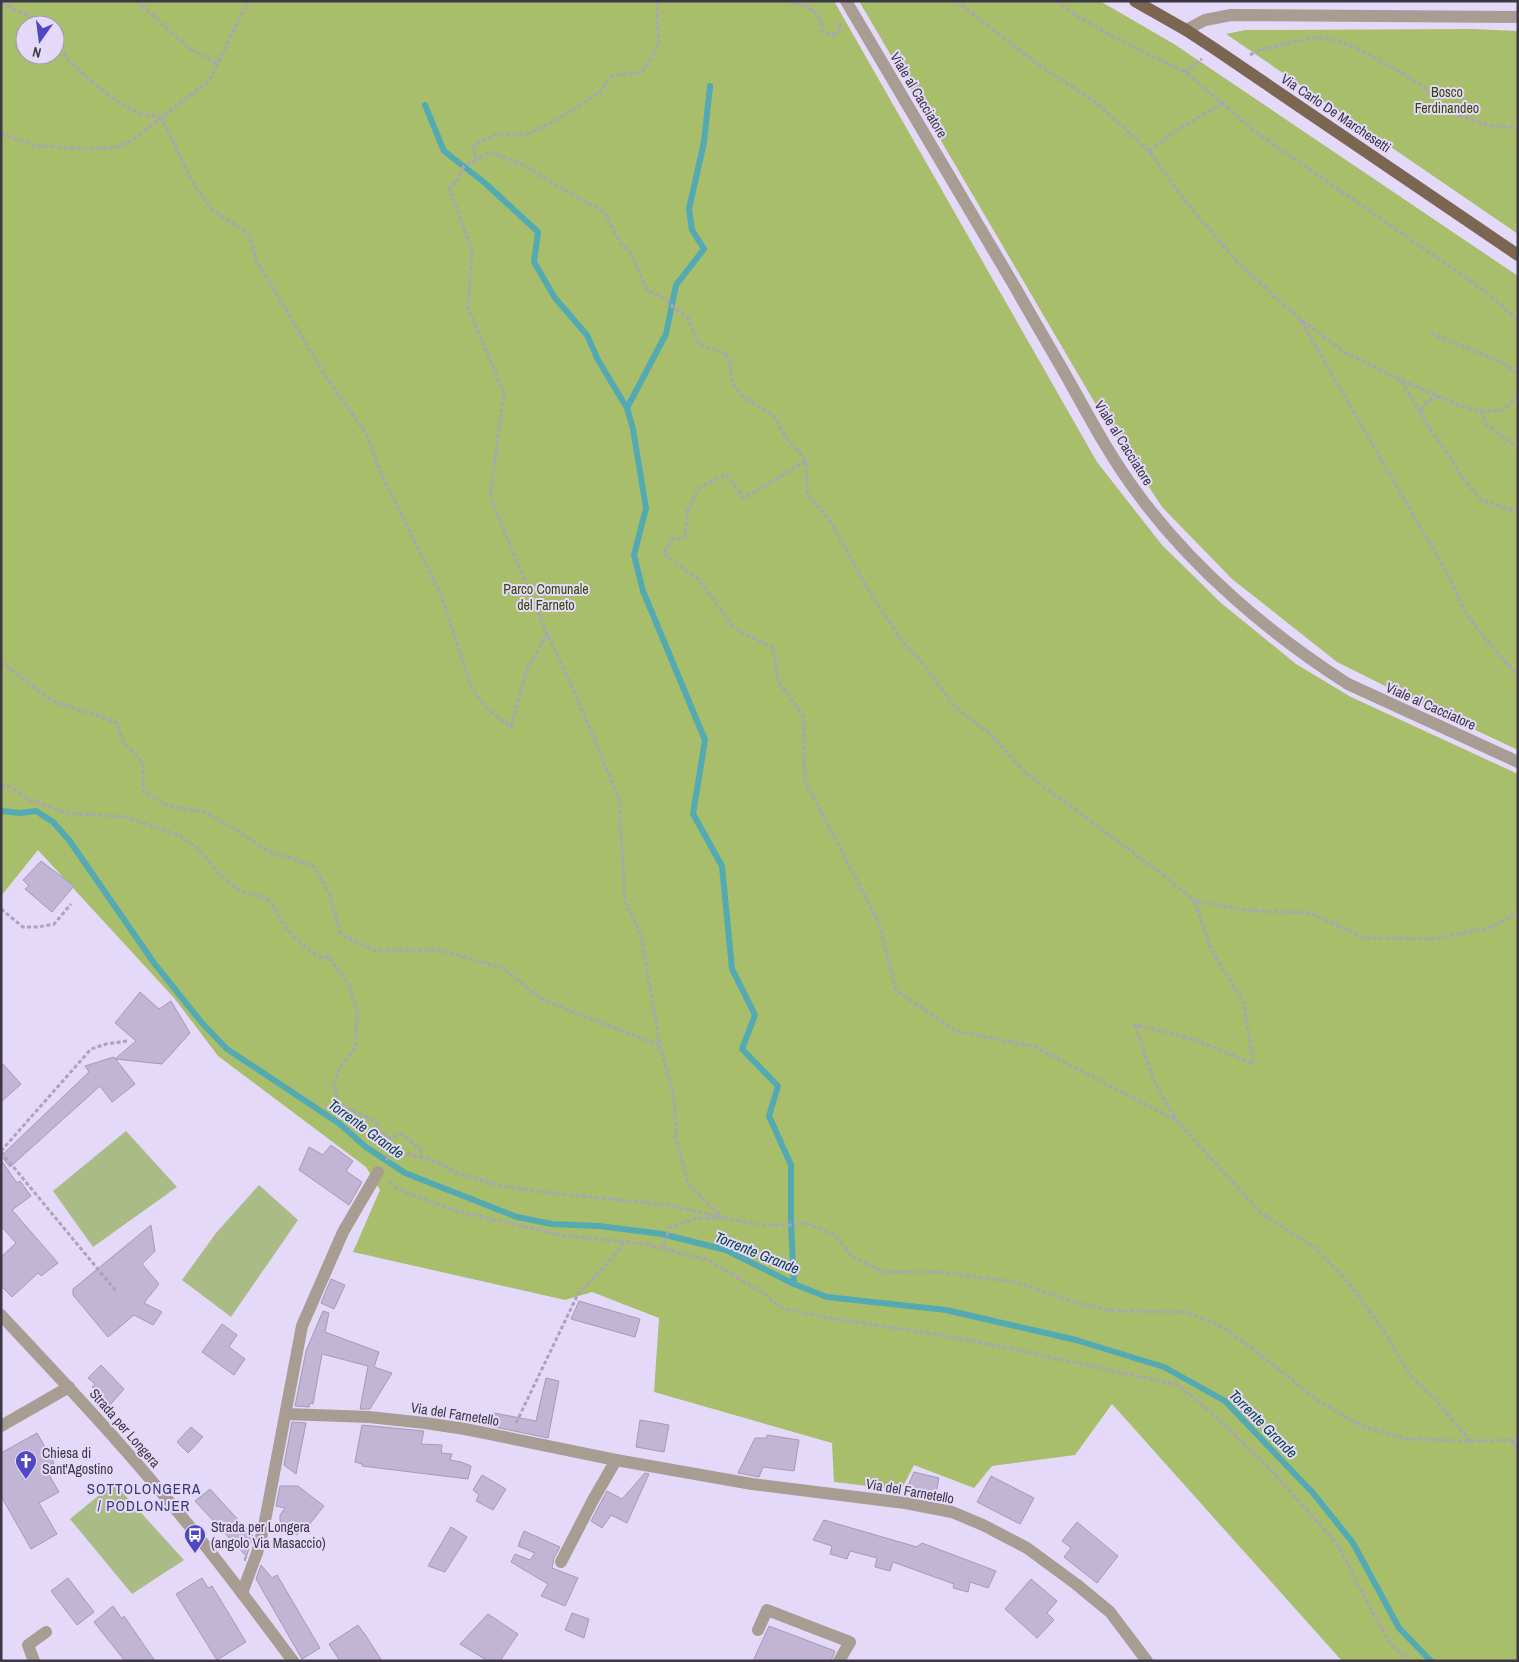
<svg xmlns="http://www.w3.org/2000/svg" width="1519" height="1662" font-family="'Archivo Narrow',sans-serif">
<rect width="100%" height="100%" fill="#e5d9fa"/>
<g fill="#abbb85">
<path d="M126,1131l51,56 -84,60 -40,-56z"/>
<path d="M259,1185l39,35 -67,97 -49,-37 34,-47z"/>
<path d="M114,1483l70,77 -52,34 -62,-75z"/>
</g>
<g fill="#a8be6b" fill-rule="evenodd">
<path d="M1,1h833l263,461 65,83 59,58 75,61 55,33 167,77v887h-176l-230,-257 -37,51 -83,11 -18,22 -60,-23 -13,25 -67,-8 -2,-39 -178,-51 5,-74 -67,-26 -27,8 -212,-48 27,-62 -14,-23 -148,-111 -43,-57 -137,-149 -37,46zM25,25h30v30h-30z"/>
<path d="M859,1h241l74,43 344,232v474l-79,-37 -102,-51 -105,-83 -70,-72 -60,-92z"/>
<path d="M1472,29l46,2v203l-292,-200 19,-4z"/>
</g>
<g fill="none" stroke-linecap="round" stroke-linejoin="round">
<g stroke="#53aab3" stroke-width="6">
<path d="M710,86l-6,56 -15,67 3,21 12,19 -28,36 -10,49 -39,74 6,21 13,79 -12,47 9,36 62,149 -12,74 29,52 10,103 23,46 -13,34 36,37 -9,30 22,49v60l3,59"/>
<path d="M425,105l19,46 41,32 53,49 -4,30 21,36 32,37 11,25 29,48"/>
<path d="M1,811l20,2 15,-2 17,11 16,18 85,123 48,60 25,26 113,75 26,23 39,26 112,44 35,7 47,2 63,8 64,16 68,34 33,13 119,13 130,30 88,27 61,34 88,92 40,50 46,85 32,33"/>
</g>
</g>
<g fill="#c1b4d5" stroke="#a599b9">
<path d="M41,861l33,25 -22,26 -27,-23 4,-3 -6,-6z"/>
<path d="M140,992l19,17 12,-8 19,32 -28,31 -47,-5 21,-18 -21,-18z"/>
<path d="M114,1057l21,27 -23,18 -12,-16 -90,81 -9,-11 88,-84 -4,-6z"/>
<path d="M1,1062l20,22 -20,18z"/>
<path d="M331,1145l22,16 -7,10 16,11 -13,23 -50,-35 10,-23 14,8z"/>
<path d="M1,1160l16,23 3,-2 11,15 -19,14 46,53 -17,13 -3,-3 -26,24 -11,-11v-29l15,-14 -15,-17z"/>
<path d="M151,1225l4,26 -13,13 17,20 -15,19 18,9 -9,13 -19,-10 -26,22 -35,-42v-6z"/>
<path d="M331,1279l14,6 -11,24 -13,-6z"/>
<path d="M579,1301l61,18 -5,18 -64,-18z"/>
<path d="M323,1311l6,2 -4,19 54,20 -5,15 18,6 -22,36h-10l8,-43 -46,-12 -9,50 -3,-1 -1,4 -14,-1 11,-55z"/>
<path d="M222,1324l15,11 -8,12 16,12 -11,16 -32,-23z"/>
<path d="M101,1365l23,24 -14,16 -18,-18 3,-3 -7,-6z"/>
<path d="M546,1378l13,3 -11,57 -63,-13 9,-12 42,8z"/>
<path d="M640,1420l29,5 -5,27 -28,-5z"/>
<path d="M292,1422l14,1 -10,51 -12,-9z"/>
<path d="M362,1425l62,6 -3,13 21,1 -1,8 11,1 -2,6 11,2 10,4 -3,13 -106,-13v-2l-7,-2z"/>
<path d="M191,1427l12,10 -15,16 -11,-11z"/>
<path d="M37,1433l17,30 -9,5 14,24 -20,11 18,31 -26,15 -30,-53v-43z"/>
<path d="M767,1435l32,5 -5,31 -31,-4 -4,10 -21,-4 17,-35h12z"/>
<path d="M914,1472l25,6 -3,15 -28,-7z"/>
<path d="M645,1473l4,1 -22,49 -16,-8 -9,13 -11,-7 16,-30 15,8z"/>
<path d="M482,1475l24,14 -13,21 -17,-9 3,-6 -6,-5z"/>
<path d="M991,1476l43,22 -14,26 -43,-22z"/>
<path d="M280,1486h18l26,20 -16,20 -2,-2 -9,11 -17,-14v-6l5,-7 -9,-2z"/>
<path d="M210,1489l43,47 -8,25 -1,-3 3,-1 -52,-56z"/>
<path d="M824,1520l93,27 5,-4 74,28 -8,17 -18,-6 -2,10 -15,-4 1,-4 -61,-22 -3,9 -15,-4 2,-9 -27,-7 -3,8 -17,-5 2,-8 -19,-6z"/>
<path d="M1077,1522l41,34 -21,27 -33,-26 7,-9 -9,-7z"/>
<path d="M451,1527l16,10 -22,35 -17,-6z"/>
<path d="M524,1531l36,16 -6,11 -2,10 26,10 -13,28 -24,-10 7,-12 -37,-22 4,-8 15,6 5,-7 -17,-7z"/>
<path d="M261,1565l11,13 5,-3 43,73 -18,11 -46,-80z"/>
<path d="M68,1578l26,34 -17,13 -26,-34z"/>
<path d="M202,1578l6,10 4,-2 34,56 -29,18 -41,-66z"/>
<path d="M1031,1579l26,22 -10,12 7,7 -17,18 -32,-29z"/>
<path d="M113,1606l9,13 2,-3 31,45h-30l-31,-39z"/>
<path d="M572,1613l17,6 -5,19 -19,-8z"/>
<path d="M488,1614l30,20 -18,27h-12l-28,-17z"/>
<path d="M358,1625l8,11 16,25h-42l-11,-17z"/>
<path d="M769,1626l66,25 -4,10h-78z"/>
</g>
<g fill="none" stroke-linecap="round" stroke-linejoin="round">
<g stroke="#aba2bc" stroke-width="3" stroke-dasharray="4 2.5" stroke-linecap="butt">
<path d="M137,1l53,48 28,15"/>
<path d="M658,1l-1,21 2,20 -7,15 -10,15 -31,4 -11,16 -45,29 -28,13 -32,1 -22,10 3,15 14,-8 32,12 23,15 59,33 15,29 11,11 17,38 20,10 5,6 16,12 11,27 16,4 13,7 5,28 10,13 31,19 11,20 21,25 1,33 22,25 39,70 34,52 24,26 28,39 35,27 39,42 134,99 33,27"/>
<path d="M784,1c21,3 36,6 38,30l8,4 8,-2 2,-11"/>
<path d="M956,1l80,62 62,41 51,47 37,51 54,63 60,54 46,34 55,27 57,25 21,6h22l11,-8 6,-8"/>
<path d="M1056,1l19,14 46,26 64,31 75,63 225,156 26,23 7,9"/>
<path d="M1,3l35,16 4,6"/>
<path d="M55,43l19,23 36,31 31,17 20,3"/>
<path d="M1250,55l9,-5 58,-13 25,5 28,13 50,29 25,23 16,9 27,9 30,3"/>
<path d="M1185,72l17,-13"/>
<path d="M161,117l32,66 18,26 38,25 7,26 72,120 39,55 12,34 62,126 30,92 15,21 25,19 16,-57 20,-36"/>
<path d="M1,133l34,13 59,3 23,-2 14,-6 78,-60 39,-80"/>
<path d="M1149,151l20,-16 54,-32"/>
<path d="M476,160l-12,6 -7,15 -8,7 23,62 -4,58 36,85 -14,104 57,137 28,59 44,105 6,104 16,33 19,111 14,51 2,41 12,46 35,34"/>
<path d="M1301,321l146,252 20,42 19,25 32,36"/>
<path d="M1431,333l72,30 15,11"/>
<path d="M1401,381l19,31"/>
<path d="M1439,396l-13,6 -6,10 10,17 19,26 12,21 20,24 37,12"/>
<path d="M1481,411l5,13 32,24"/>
<path d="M806,461l-62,37 -18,-24 -27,14 -11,22 -3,27 -14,3 -7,14 34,25 36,49 39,20 5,33 25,34 2,66 74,142 17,67 59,41 78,15 143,74"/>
<path d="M1,662l51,39 64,21 7,19 20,22v28l26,15 35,6 27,15 37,24 46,15 15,27 12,41 33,16h65l64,18 38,31 119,47"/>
<path d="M1,786l10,1 16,12 39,14 61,4 53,19 16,11 23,26 19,17 27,8 7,6 12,22 19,19 13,10 8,3 4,-2 21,29 8,26 -1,36 -16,20 -6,16 4,18 6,7 15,5 17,9 2,7 11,9 13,-4c8,4 10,11 18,15l2,8"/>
<path d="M1,909l22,18h15l16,-3 17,-20"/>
<path d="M1,1151l90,-102 15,-5 21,-3"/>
<path d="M1,1152l115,139"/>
<path d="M386,1160l8,-10 46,13 16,10 46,13 40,6 126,13 56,13 39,7h28l16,-2 27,12 19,22 30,15h56l76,10 63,21 36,8 72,1 35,14 27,19 72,57 44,25 45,12 62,2 41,-1 6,-3"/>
<path d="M389,1182l10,8 58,21 103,24 85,9 63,16 55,33 19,15 41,9 118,18 63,12 174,38 36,30 56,54 68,76 27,54 26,46 19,16"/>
<path d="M664,1248l5,-20 24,-9 25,-1"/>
<path d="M516,1423l62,-129 38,-40 7,-11"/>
<path d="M1512,1440l6,12"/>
<path d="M1470,1441l-36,-43 -24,-23 -25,-42 -36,-50 -35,-36 -53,-34 -84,-92 -22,-37 -20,-59 61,15 57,24 -9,-61 -33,-53 -16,-49 58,10 58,2 53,25 70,1 58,-12 26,-15"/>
</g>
<g stroke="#a89d92" stroke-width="12">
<path d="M846,1c56,96 113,191 169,286 19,34 39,67 58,101 20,36 40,73 65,106 55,75 132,140 210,190l170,78"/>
<path d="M1186,30l19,-10 26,-5 287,2"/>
<path d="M1,1315c56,60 113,120 166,184 44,52 85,107 126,162"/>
<path d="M286,1414l83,3 56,6 40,6 151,31 136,24 153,19 47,9 31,13 44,23 49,36 34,28 37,49"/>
<path d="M1,1426l68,-39"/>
<path d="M561,1562l32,-62 23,-40"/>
<path d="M242,1593l15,-40 7,-27 38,-200 41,-94 35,-60"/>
<path d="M758,1630l9,-20 83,32 -11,19"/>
<path d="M34,1661l-6,-16 18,-13"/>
</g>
<path stroke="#7a6651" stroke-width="12" d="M1135,1l51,29 29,19 303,206"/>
</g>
<defs>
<g id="church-pin" transform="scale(1.125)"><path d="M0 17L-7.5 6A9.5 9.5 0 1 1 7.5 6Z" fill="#4e49c0" stroke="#e5d9fa"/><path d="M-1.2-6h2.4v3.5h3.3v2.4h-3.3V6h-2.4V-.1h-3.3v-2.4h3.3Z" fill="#fff"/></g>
<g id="bus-pin" transform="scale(1.125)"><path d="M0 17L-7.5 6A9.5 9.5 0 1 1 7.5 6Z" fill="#4e49c0" stroke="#e5d9fa"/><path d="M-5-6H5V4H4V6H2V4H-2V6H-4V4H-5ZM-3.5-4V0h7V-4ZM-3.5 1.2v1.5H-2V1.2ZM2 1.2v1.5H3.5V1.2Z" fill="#fff"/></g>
</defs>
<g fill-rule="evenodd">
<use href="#church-pin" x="26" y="1461"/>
<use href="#bus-pin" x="195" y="1535"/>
</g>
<g text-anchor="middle" stroke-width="4" stroke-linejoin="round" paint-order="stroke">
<g font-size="14" fill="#394606" stroke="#e5d9fa">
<text x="1447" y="97">Bosco<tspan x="1447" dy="16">Ferdinandeo</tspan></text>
<text x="546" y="594">Parco Comunale<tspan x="546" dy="16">del Farneto</tspan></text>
</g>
<g font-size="14" fill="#3c3744" stroke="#e5d9fa">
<text transform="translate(919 95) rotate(59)" y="5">Viale al Cacciatore</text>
<text transform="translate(1336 113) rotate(34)" y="5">Via Carlo De Marchesetti</text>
<text transform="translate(1124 443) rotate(58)" y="5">Viale al Cacciatore</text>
<text transform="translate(1431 706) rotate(24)" y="5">Viale al Cacciatore</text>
<text transform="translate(455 1414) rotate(9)" y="5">Via del Farnetello</text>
<text transform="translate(125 1428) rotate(49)" y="5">Strada per Longera</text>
<text transform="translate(910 1491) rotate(10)" y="5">Via del Farnetello</text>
</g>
<g font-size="14" fill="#3c3744" stroke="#e5d9fa" text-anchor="start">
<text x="42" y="1458">Chiesa di<tspan x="42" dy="16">Sant'Agostino</tspan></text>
<text x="211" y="1532">Strada per Longera<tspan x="211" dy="16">(angolo Via Masaccio)</tspan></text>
</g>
<g font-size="15" font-style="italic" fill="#0a4548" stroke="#e5d9fa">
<text transform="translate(366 1129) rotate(36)" y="5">Torrente Grande</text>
<text transform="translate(757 1253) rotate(22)" y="5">Torrente Grande</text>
<text transform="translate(1263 1424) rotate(45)" y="5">Torrente Grande</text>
</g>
<g font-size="15" letter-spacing="1" fill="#373974" stroke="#e5d9fa">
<text x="144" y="1494">SOTTOLONGERA<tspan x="144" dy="17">/ PODLONJER</tspan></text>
</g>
</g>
<rect width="1519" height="1662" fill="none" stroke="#3c3744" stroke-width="5"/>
<g transform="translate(40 40) rotate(194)"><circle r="24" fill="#e5d9fa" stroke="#a198b1"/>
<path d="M0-4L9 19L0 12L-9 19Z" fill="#4e49c0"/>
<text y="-8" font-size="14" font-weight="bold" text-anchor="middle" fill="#3c3744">N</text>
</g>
</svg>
